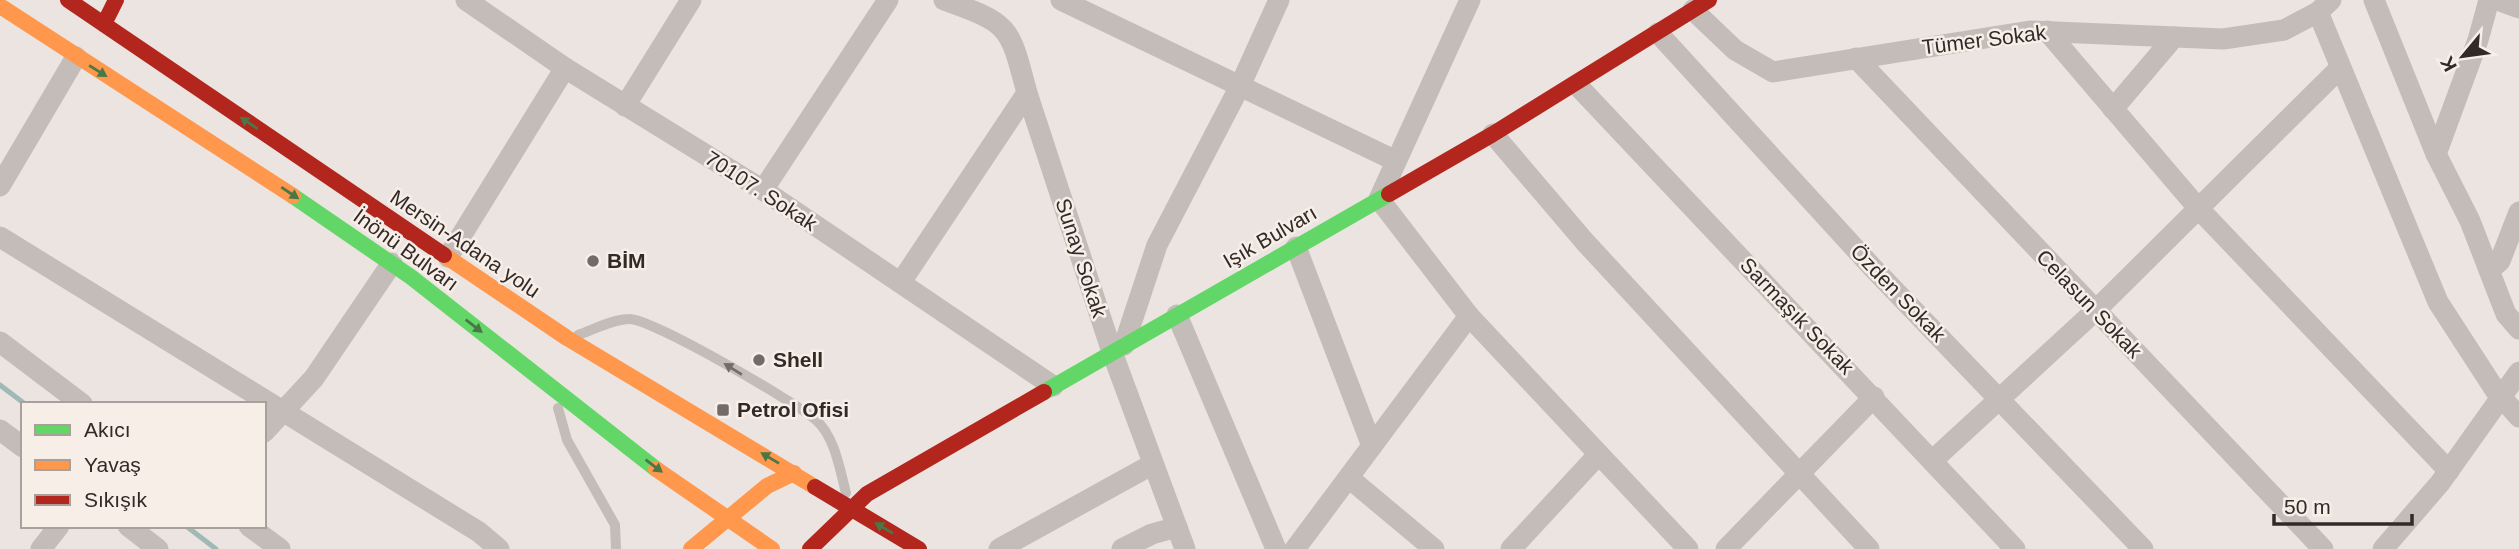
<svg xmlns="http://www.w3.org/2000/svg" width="2519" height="549" font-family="Helvetica,sans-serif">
<rect width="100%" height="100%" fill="#ebe4e0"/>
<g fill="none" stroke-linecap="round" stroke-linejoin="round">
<g stroke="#9fbab6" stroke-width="5">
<path d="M0,385l25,19"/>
<path d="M186,526l30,23"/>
</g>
<g stroke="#c3bcb9" stroke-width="10">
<path d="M578,335c15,-5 35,-16 51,-16 22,-1 166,83 187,101 19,17 24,50 30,73"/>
<path d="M558,408l9,32 48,85 1,24"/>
</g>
<g stroke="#c3bcb9" stroke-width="21">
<path d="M466,0l99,68 198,122 290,196"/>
<path d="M944,0c66,24 65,24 83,93l85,259 73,197"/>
<path d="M1061,0l335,161"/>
<path d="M1470,0l-91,199 90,117 219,233"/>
<path d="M2374,0l62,154 34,67 36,93 13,15"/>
<path d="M2497,0l22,8"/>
<path d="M1693,10l42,40 38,22 257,-41 193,8 61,-9 34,-18 13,-12"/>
<path d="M2318,12l120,290 57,88 24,27"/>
<path d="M2047,31l151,177 251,263"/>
<path d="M1658,33l214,234 271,282"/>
<path d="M1856,58l467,491"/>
<path d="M1577,85l438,464"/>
<path d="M625,106l66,-106"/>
<path d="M2113,109l61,-72"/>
<path d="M1493,134l92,108 284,307"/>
<path d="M2436,154l42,-114 11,-40"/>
<path d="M0,186l76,-129"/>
<path d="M763,190l125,-190"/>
<path d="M0,237l479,295 20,17"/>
<path d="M1296,247l76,199"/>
<path d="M448,257l117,-189"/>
<path d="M2489,270l11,-9 19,-49"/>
<path d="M901,282l126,-189"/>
<path d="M1177,315l99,234"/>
<path d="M0,342l82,62"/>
<path d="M1124,345l33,-100 83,-159 39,-86"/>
<path d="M0,430l23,17"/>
<path d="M264,432l50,-54 78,-115"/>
<path d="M1932,461l163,-150 244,-242"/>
<path d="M1349,478l85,71"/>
<path d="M128,526l30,23"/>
<path d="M249,526l31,23"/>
<path d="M41,549l18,-23"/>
<path d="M999,549l154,-85"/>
<path d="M1122,549l30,-15 25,-7"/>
<path d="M1295,549l174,-233"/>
<path d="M1511,549l87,-94"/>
<path d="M1726,549l148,-152"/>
<path d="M2383,549l57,-66 79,-111"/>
</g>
<g stroke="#63d668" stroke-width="16">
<path d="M293,196l118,81 245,192"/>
<path d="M1044,392l345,-198"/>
</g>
<g stroke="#ff974d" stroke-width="16">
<path d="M0,6l293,190"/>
<path d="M444,255l123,83 248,149"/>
<path d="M656,469l116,80"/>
<path d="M691,549l76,-63 27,-13"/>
</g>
<g stroke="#b3261e" stroke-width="16">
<path d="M68,0l376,255"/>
<path d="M104,24l12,-24"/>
<path d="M1389,194l104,-60 216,-134"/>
<path d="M815,487l104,62"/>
<path d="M810,549l57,-55 177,-102"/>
</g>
</g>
<defs><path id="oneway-solid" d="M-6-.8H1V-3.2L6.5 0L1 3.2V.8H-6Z" transform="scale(1.75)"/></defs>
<g fill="#497745">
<use href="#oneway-solid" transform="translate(98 71) rotate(32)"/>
<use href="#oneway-solid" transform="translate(249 123) rotate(-146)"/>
<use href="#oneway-solid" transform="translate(290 193) rotate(34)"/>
<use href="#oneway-solid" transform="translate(474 326) rotate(38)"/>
<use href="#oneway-solid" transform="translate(770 458) rotate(-149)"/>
<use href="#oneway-solid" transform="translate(654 466) rotate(37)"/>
<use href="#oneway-solid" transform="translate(884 528) rotate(-149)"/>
</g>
<use fill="#746c69" href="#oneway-solid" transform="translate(733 369) rotate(-148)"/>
<g fill="#736b68" stroke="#f7eee8" stroke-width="2.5">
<circle cx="593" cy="261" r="7"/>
<circle cx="759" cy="360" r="7"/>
<rect x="716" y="403" width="14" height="14" rx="3.5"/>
</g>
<g text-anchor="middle" stroke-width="5" stroke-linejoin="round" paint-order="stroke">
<g font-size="21" fill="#332a28" stroke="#f7eee8">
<text transform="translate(1984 40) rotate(-7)" y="7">Tümer Sokak</text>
<text transform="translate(761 191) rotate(33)" y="7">70107. Sokak</text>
<text transform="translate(1270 237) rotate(-30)" y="7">Işık Bulvarı</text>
<text transform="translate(465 244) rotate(34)" y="7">Mersin-Adana yolu</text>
<text transform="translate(406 250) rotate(36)" y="7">İnönü Bulvarı</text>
<text transform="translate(1081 258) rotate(72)" y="7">Sunay Sokak</text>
<text transform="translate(1898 293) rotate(46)" y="7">Özden Sokak</text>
<text transform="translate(2089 304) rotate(46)" y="7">Celasun Sokak</text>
<text transform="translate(1797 316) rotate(46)" y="7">Sarmaşık Sokak</text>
</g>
<g font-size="21" font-weight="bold" fill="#332a28" stroke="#f7eee8" text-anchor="start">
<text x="607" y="268">BİM</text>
<text x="773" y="367">Shell</text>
<text x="737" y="417">Petrol Ofisi</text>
</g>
</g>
<rect x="21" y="402" width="245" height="126" fill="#f7eee8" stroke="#a9a09b" stroke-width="2"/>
<rect x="35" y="425" width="35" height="10" fill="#63d668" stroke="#a9a09b" stroke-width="2"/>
<text x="84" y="437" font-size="21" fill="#332a28">Akıcı</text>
<rect x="35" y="460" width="35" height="10" fill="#ff974d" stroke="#a9a09b" stroke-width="2"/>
<text x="84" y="472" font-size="21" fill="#332a28">Yavaş</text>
<rect x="35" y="495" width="35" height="10" fill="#b3261e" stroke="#a9a09b" stroke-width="2"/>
<text x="84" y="507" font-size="21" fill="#332a28">Sıkışık</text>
<g transform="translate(2463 56) rotate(241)" stroke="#f7eee8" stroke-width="5" paint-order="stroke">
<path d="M0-5L12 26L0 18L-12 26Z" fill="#332a28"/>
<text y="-10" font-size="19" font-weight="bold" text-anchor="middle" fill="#332a28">K</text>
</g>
<path d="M2274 514v10h138v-10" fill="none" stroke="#332a28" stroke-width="3.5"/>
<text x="2284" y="514" font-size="21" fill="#332a28" stroke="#f7eee8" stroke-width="5" paint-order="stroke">50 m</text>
</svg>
